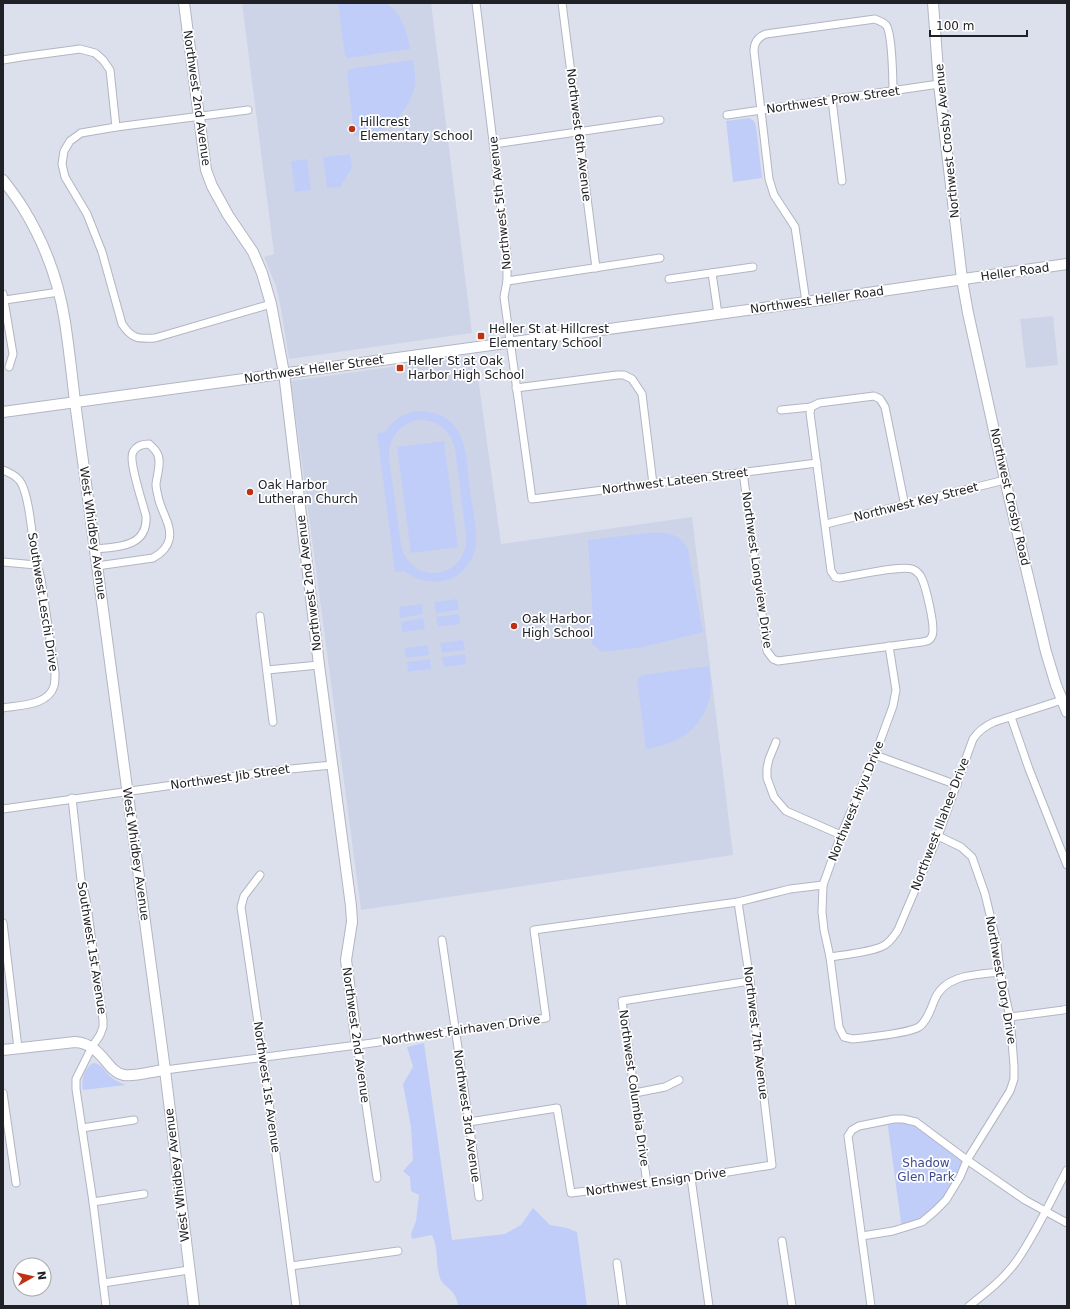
<svg xmlns="http://www.w3.org/2000/svg" width="1070" height="1309" font-family="'DejaVu Sans',sans-serif">
<rect width="100%" height="100%" fill="#dce0ed"/>
<g fill="#ced4e8">
<path d="M242,3h189l41,330 -183,26 -8,-50 -5,-23 -12,-29 10,-3z"/>
<path d="M1053,316l5,49 -32,3 -6,-49z"/>
<path d="M475,355l26,189 191,-27 41,338 -372,55 -70,-529z"/>
</g>
<g fill="#c0cdf8" fill-rule="evenodd">
<path d="M338,3h48c16,11 21,28 24,46l-62,9 -3,-2z"/>
<path d="M413,60c1,8 3,16 2,24 -3,20 -18,40 -37,48 -8,3 -16,3 -24,4l-7,-64 3,-3z"/>
<path d="M749,118l5,3 2,5 6,52 -29,4 -7,-61z"/>
<path d="M350,154l2,14 -12,19 -13,1 -4,-31z"/>
<path d="M307,159l4,31 -16,2 -4,-31z"/>
<path d="M416,411c16,-1 31,4 40,17 3,4 5,9 7,14 4,15 5,32 7,48 2,17 9,43 5,60 -9,33 -46,41 -71,21l-9,1 -18,-139 8,-1c8,-12 17,-18 31,-21zM417,420c20,-1 33,10 38,29l11,87c2,44 -56,51 -65,8l-12,-86c-1,-19 10,-33 28,-38z"/>
<path d="M444,441l14,106 -47,6 -14,-106z"/>
<path d="M648,533c19,-1 31,-1 40,17l15,82 -60,15 -41,5 -10,-8 -3,-25 4,-1 -5,-78z"/>
<path d="M457,599l2,11 -23,3 -2,-11z"/>
<path d="M422,604l1,10 -23,4 -1,-11z"/>
<path d="M459,614l1,10 -22,3 -2,-10z"/>
<path d="M423,618l2,11 -23,3 -1,-10z"/>
<path d="M463,640l2,10 -23,3 -2,-10z"/>
<path d="M428,645l1,10 -23,3 -1,-10z"/>
<path d="M465,654l1,10 -22,3 -2,-10z"/>
<path d="M430,659l1,10 -23,3 -1,-10z"/>
<path d="M709,666c1,10 3,21 1,31 -8,33 -32,47 -64,52l-9,-69 5,-5z"/>
<path d="M424,1043l28,197 53,-6 16,-9 12,-17 17,17 17,3 10,4 10,74h-129c-2,-18 -15,-18 -18,-28 -5,-14 -1,-30 -8,-43l-20,4 -1,-5 5,-13 3,-26 -8,-4 -1,-14 -7,-6 10,-11 -2,-33 -8,-43 10,-17 -6,-20z"/>
<path d="M93,1063c8,0 12,9 18,14 4,4 10,6 15,8l-43,5c-2,-10 1,-22 10,-27z"/>
<path d="M887,1120l29,2 51,38 -32,51 -33,18z"/>
</g>
<g fill="none" stroke-linecap="round" stroke-linejoin="round">
<g stroke="#b2b5c2" stroke-width="9">
<g id="street">
<path d="M476,3l31,253v25l-3,16 28,202 285,-36"/>
<path d="M562,3l34,265"/>
<path d="M3,60l18,-3 59,-8 15,4 8,7 7,10 6,57"/>
<path d="M832,100l10,81"/>
<path d="M248,110l-132,17 -35,6 -11,8 -6,10 -2,13 3,13 22,37 15,38 20,72c10,15 16,15 33,14l116,-34"/>
<path d="M727,115l212,-31"/>
<path d="M494,144l166,-24"/>
<path d="M712,273l6,41"/>
<path d="M669,279l84,-12"/>
<path d="M507,281l153,-23"/>
<path d="M3,294l10,60 -4,13"/>
<path d="M5,300l54,-8"/>
<path d="M806,302l-11,-75 -21,-32 -5,-16 -15,-128c0,-9 4,-14 12,-17l109,-15c4,2 8,3 11,6 6,7 7,54 7,66"/>
<path d="M516,388l101,-13h7l8,4 10,15 11,90"/>
<path d="M781,410l30,-3"/>
<path d="M3,470c5,2 12,5 16,10 11,12 14,67 17,85l3,6 2,8 14,94c0,4 0,9 -1,13 -6,20 -35,19 -51,22"/>
<path d="M743,472l24,179 6,8 5,2 144,-19c5,-1 8,-1 10,-6 4,-8 -6,-48 -10,-57 -2,-5 -5,-8 -10,-10 -13,-4 -57,7 -73,9l-4,-1 -4,-6 -21,-158 1,-6 8,-4 55,-7 6,3 5,8 20,99"/>
<path d="M826,524l179,-44"/>
<path d="M96,549c22,-2 52,-2 50,-33 -3,-12 -18,-56 -13,-64 3,-6 10,-8 16,-8 3,3 6,5 8,9 5,8 0,22 -1,31 0,4 1,8 2,12 2,14 15,30 11,44 -2,9 -9,14 -16,18l-56,8"/>
<path d="M3,562l33,3"/>
<path d="M260,616l13,106"/>
<path d="M889,646l7,44 -3,16 -18,49 -34,80 -18,50 -1,27 2,18 6,27 9,70 5,10 9,2c15,-2 54,-5 66,-12 8,-6 12,-18 15,-26 10,-27 42,-26 66,-29"/>
<path d="M267,670l52,-5"/>
<path d="M1011,717l18,52 38,96"/>
<path d="M776,742l-7,17 -2,9v10l7,19 12,14 55,24"/>
<path d="M875,755l82,30"/>
<path d="M72,798l9,82 5,19 17,121v7l-3,8 -8,12 -16,32v10l17,113 13,104"/>
<path d="M3,809l277,-39 52,-5"/>
<path d="M260,875l-16,21 -3,11 22,150 33,249"/>
<path d="M3,923l15,125"/>
<path d="M442,940l27,182 10,75"/>
<path d="M830,957c13,-2 42,-5 53,-11 7,-3 11,-10 15,-16l40,-94 35,-97c6,-9 12,-13 21,-17l68,-22"/>
<path d="M1010,1017l53,-7 4,-1"/>
<path d="M357,1045l20,133"/>
<path d="M165,1070l200,-26 181,-26 -12,-88 204,-28 52,-13 33,-4"/>
<path d="M3,1093l13,90"/>
<path d="M635,1093l30,-6 14,-7"/>
<path d="M469,1122l88,-14 14,85 120,-15 81,-13 -22,-184 -12,-79"/>
<path d="M82,1128l52,-8"/>
<path d="M691,1178l18,128"/>
<path d="M647,1184l-25,-183 128,-20"/>
<path d="M93,1202l51,-8"/>
<path d="M862,1236l31,-5 29,-9 13,-11 11,-11 14,-23 7,-17 43,-69 4,-12v-13l-4,-49 -10,-45 -3,-28 -12,-50 -13,-37 -11,-10 -23,-11"/>
<path d="M782,1241l10,65"/>
<path d="M617,1263l6,43"/>
<path d="M291,1266l107,-15"/>
<path d="M103,1283l86,-13"/>
<path d="M871,1306l-23,-170 4,-6 7,-4 35,-7h9l13,3 51,38 58,40 42,23"/>
<path d="M969,1306c18,-14 36,-28 49,-47 19,-28 33,-59 49,-89"/>
</g>
</g>
<g stroke="#b2b5c2" stroke-width="12">
<g id="secondary">
<path d="M184,3l22,167 6,16 16,29 25,37 9,21 9,31 13,69 35,292 32,241 1,16 -6,38 11,85"/>
<path d="M933,3l6,81 23,195 6,34 37,167 41,172 10,33 11,27"/>
<path d="M3,180c7,9 14,18 20,28 21,34 36,75 42,114 4,27 7,53 10,80l90,668 29,236"/>
<path d="M3,412l803,-110 261,-38"/>
<path d="M3,1050l72,-8c28,2 31,30 49,33 11,2 29,-4 41,-5"/>
</g>
</g>
<use href="#street" stroke="#fff" stroke-width="7"/>
<use href="#secondary" stroke="#fff" stroke-width="10"/>
</g>
<g fill="#bd3212" stroke="#fff" stroke-width="1.5">
<circle cx="352" cy="129" r="4"/>
<rect x="477" y="332" width="8" height="8" rx="2"/>
<rect x="396" y="364" width="8" height="8" rx="2"/>
<circle cx="250" cy="492" r="4"/>
<circle cx="514" cy="626" r="4"/>
</g>
<g text-anchor="middle" stroke-width="3.5" stroke-linejoin="round" paint-order="stroke">
<g font-size="12" fill="#202126" stroke="#fff">
<text transform="translate(197 98) rotate(82)" y="4">Northwest 2nd Avenue</text>
<text transform="translate(833 100) rotate(-8)" y="4">Northwest Prow Street</text>
<text transform="translate(579 135) rotate(83)" y="4">Northwest 6th Avenue</text>
<text transform="translate(947 141) rotate(-96)" y="4">Northwest Crosby Avenue</text>
<text transform="translate(500 203) rotate(-96)" y="4">Northwest 5th Avenue</text>
<text transform="translate(1015 272) rotate(-8)" y="4">Heller Road</text>
<text transform="translate(817 300) rotate(-8)" y="4">Northwest Heller Road</text>
<text transform="translate(314 369) rotate(-8)" y="4">Northwest Heller Street</text>
<text transform="translate(675 481) rotate(-7)" y="4">Northwest Lateen Street</text>
<text transform="translate(1010 497) rotate(77)" y="4">Northwest Crosby Road</text>
<text transform="translate(916 502) rotate(-14)" y="4">Northwest Key Street</text>
<text transform="translate(93 533) rotate(82)" y="4">West Whidbey Avenue</text>
<text transform="translate(757 570) rotate(82)" y="4">Northwest Longview Drive</text>
<text transform="translate(309 583) rotate(-97)" y="4">Northwest 2nd Avenue</text>
<text transform="translate(43 602) rotate(81)" y="4">Southwest Leschi Drive</text>
<text transform="translate(230 777) rotate(-8)" y="4">Northwest Jib Street</text>
<text transform="translate(856 801) rotate(-68)" y="4">Northwest Hiyu Drive</text>
<text transform="translate(940 824) rotate(-69)" y="4">Northwest Illahee Drive</text>
<text transform="translate(136 854) rotate(82)" y="4">West Whidbey Avenue</text>
<text transform="translate(92 948) rotate(81)" y="4">Southwest 1st Avenue</text>
<text transform="translate(1001 980) rotate(80)" y="4">Northwest Dory Drive</text>
<text transform="translate(461 1030) rotate(-8)" y="4">Northwest Fairhaven Drive</text>
<text transform="translate(756 1033) rotate(83)" y="4">Northwest 7th Avenue</text>
<text transform="translate(356 1035) rotate(82)" y="4">Northwest 2nd Avenue</text>
<text transform="translate(267 1087) rotate(82)" y="4">Northwest 1st Avenue</text>
<text transform="translate(634 1088) rotate(82)" y="4">Northwest Columbia Drive</text>
<text transform="translate(467 1116) rotate(82)" y="4">Northwest 3rd Avenue</text>
<text transform="translate(177 1175) rotate(-97)" y="4">West Whidbey Avenue</text>
<text transform="translate(656 1182) rotate(-8)" y="4">Northwest Ensign Drive</text>
</g>
<g font-size="12" fill="#202126" stroke="#fff" text-anchor="start">
<text x="360" y="126">Hillcrest<tspan x="360" dy="14">Elementary School</tspan></text>
<text x="489" y="333">Heller St at Hillcrest<tspan x="489" dy="14">Elementary School</tspan></text>
<text x="408" y="365">Heller St at Oak<tspan x="408" dy="14">Harbor High School</tspan></text>
<text x="258" y="489">Oak Harbor<tspan x="258" dy="14">Lutheran Church</tspan></text>
<text x="522" y="623">Oak Harbor<tspan x="522" dy="14">High School</tspan></text>
</g>
<g font-size="12" fill="#3c498f" stroke="#fff">
<text x="926" y="1167">Shadow<tspan x="926" dy="14">Glen Park</tspan></text>
</g>
</g>
<rect width="1070" height="1309" fill="none" stroke="#202126" stroke-width="8"/>
<g transform="translate(32 1277) rotate(82)"><circle r="19" fill="#ffffff" stroke="#a6a6a8"/>
<path d="M0-3L7 15L0 10L-7 15Z" fill="#bd3212"/>
<text y="-6" font-size="11" font-weight="bold" text-anchor="middle" fill="#202126">N</text>
</g>
<path d="M930 30v6h97v-6" fill="none" stroke="#202126" stroke-width="2"/>
<text x="936" y="30" font-size="12" fill="#202126" stroke="#ffffff" stroke-width="3" paint-order="stroke">100 m</text>
</svg>
